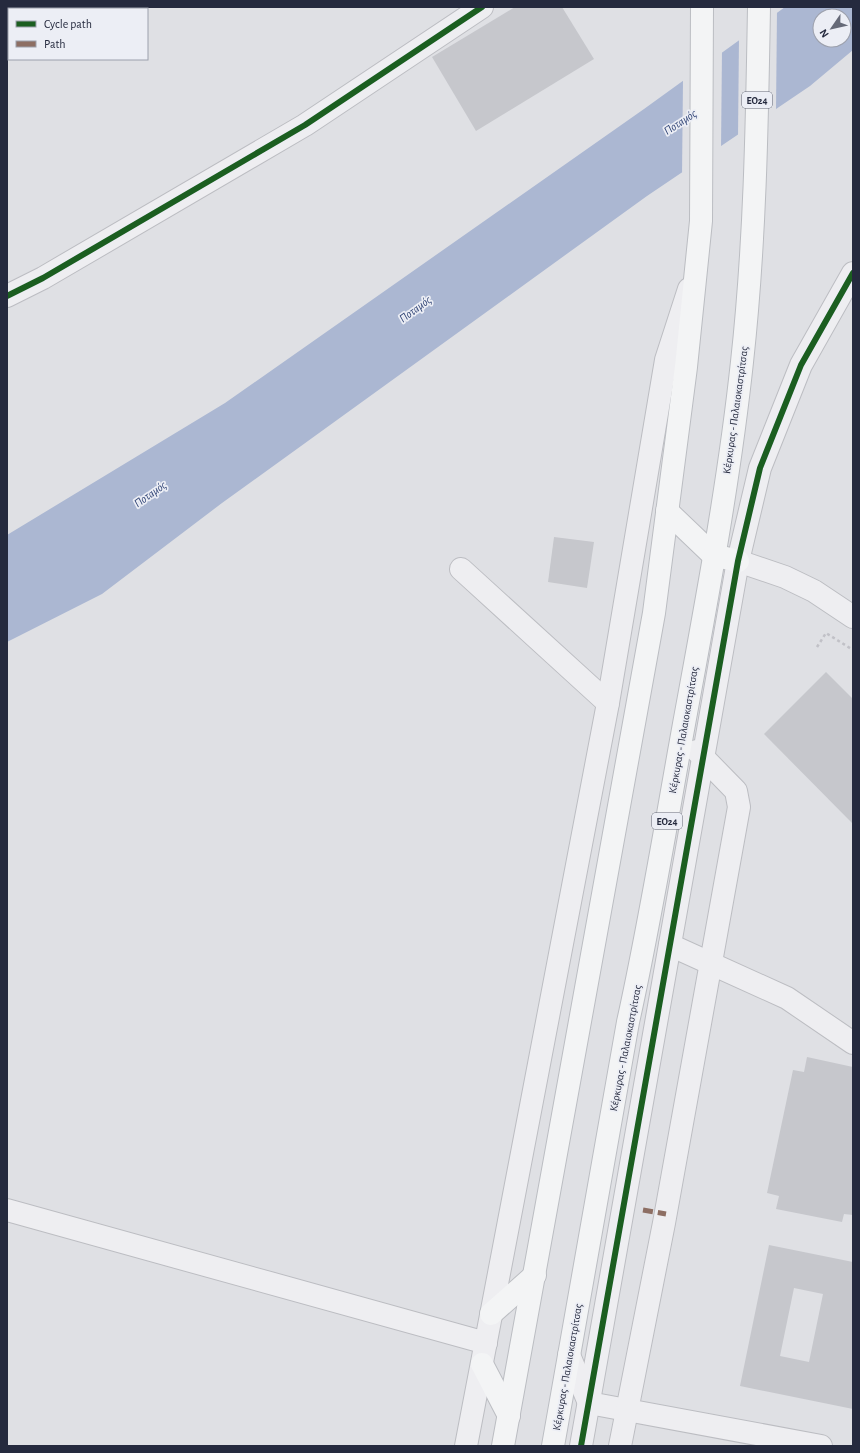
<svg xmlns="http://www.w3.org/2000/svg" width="860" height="1453" font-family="'Alegreya Sans',sans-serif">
<rect width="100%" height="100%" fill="#dfe0e4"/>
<path fill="#abb7d2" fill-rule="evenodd" d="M785,7h68v43l-43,36 -163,110 -425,307 -120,91 -95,48v-107l218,-132 419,-294zM820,16h24v24h-24z"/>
<g fill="#dfe0e4">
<path d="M777,10l-1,101 -38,26 1,-100z"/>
<path d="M722,50l-1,99 -39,26 1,-96z"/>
</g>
<g fill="#c6c7cc" fill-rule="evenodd">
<path d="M515,7h47l32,52 -118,72 -44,-74z"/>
<path d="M554,537l40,5 -7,46 -39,-6z"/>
<path d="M826,672l27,27v125l-89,-90z"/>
<path d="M807,1057l46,10v148l-9,-1 -2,8 -66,-13 3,-13 -12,-3 26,-123 11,2z"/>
<path d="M769,1245l84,17v147l-113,-23zM794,1288l29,6 -14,68 -29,-6z"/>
</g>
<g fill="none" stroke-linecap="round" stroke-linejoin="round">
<g stroke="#bcbdc2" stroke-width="24">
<g id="minor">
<path d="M7,296l36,-18 262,-153 177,-118"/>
<path d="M738,561l47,16 29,14 39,26"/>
<path d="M461,569l147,134"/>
<path d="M670,945l117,53 66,45"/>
<path d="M7,1210l479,133"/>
<path d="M569,1355l20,48 232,43"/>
<path d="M466,1446l142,-743 58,-343 23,-71"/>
<path d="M581,1446l157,-885 22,-93 41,-103 52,-92"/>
<path d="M620,1446l44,-223 75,-416 -3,-16 -39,-40"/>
</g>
</g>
<g stroke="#bbbdc2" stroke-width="24">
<g id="major">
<path d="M667,511l46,44 25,6"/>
<path d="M491,1314l44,-39"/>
<path d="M482,1364l27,52"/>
<path d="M503,1446l151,-833 32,-246 15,-146 1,-214"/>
<path d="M553,1446l75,-424c22,-99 38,-199 56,-298 22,-120 45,-241 58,-362 13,-118 15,-236 17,-355"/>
</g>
</g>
<path stroke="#c1c1c7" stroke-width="2.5" stroke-dasharray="3 3" stroke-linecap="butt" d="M817,647l9,-14 27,17"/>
<use href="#minor" stroke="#eeeef1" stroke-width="22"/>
<use href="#major" stroke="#f3f4f5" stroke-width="22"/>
<path stroke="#8d6e63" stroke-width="5" stroke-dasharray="10 5" stroke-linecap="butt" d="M643,1210l23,4"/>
<g stroke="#eceef5" stroke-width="8">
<g id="cycleway">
<path d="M7,296l36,-18 262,-153 177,-118"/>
<path d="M581,1446l157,-885 22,-93 41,-103 52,-92"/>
</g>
</g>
<use href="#cycleway" stroke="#1b5e20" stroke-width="6"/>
</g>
<g text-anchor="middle" stroke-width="3.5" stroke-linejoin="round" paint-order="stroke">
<g fill="#eceef5" stroke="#616575" stroke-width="1">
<rect x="742" y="92" width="30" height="16" rx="3"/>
<rect x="652" y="813" width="30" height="16" rx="3"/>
</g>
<g font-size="10" font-weight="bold" fill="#252a3e">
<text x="757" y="104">ΕΟ24</text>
<text x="667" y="825">ΕΟ24</text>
</g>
<g font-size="11" fill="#252a3e" stroke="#eceef5">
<text transform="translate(735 410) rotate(-82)" y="4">Κέρκυρας - Παλαιοκαστρίτσας</text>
<text transform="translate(683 730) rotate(-80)" y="4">Κέρκυρας - Παλαιοκαστρίτσας</text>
<text transform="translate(625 1048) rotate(-79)" y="4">Κέρκυρας - Παλαιοκαστρίτσας</text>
<text transform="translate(567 1367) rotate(-80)" y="4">Κέρκυρας - Παλαιοκαστρίτσας</text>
</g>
<g font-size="12" font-style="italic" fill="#2e4274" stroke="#eceef5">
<text transform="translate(680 122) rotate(-33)" y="4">Ποταμός</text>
<text transform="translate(415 309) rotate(-36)" y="4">Ποταμός</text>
<text transform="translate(150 494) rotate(-35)" y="4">Ποταμός</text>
</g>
</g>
<rect width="860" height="1453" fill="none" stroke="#252a3e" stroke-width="16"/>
<rect x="8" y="8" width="140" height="52" fill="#eceef5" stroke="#9ca0ac"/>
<rect x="16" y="21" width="20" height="6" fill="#1b5e20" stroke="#9ca0ac"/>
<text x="44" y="28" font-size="12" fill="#252a3e">Cycle path</text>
<rect x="16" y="41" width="20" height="6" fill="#8d6e63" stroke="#9ca0ac"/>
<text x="44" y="48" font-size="12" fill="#252a3e">Path</text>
<g transform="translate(832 28) rotate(236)"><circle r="19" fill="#eceef5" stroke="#9ca0ac"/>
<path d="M0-3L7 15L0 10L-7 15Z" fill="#666a78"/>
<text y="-6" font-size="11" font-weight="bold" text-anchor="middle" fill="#252a3e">N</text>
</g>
</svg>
